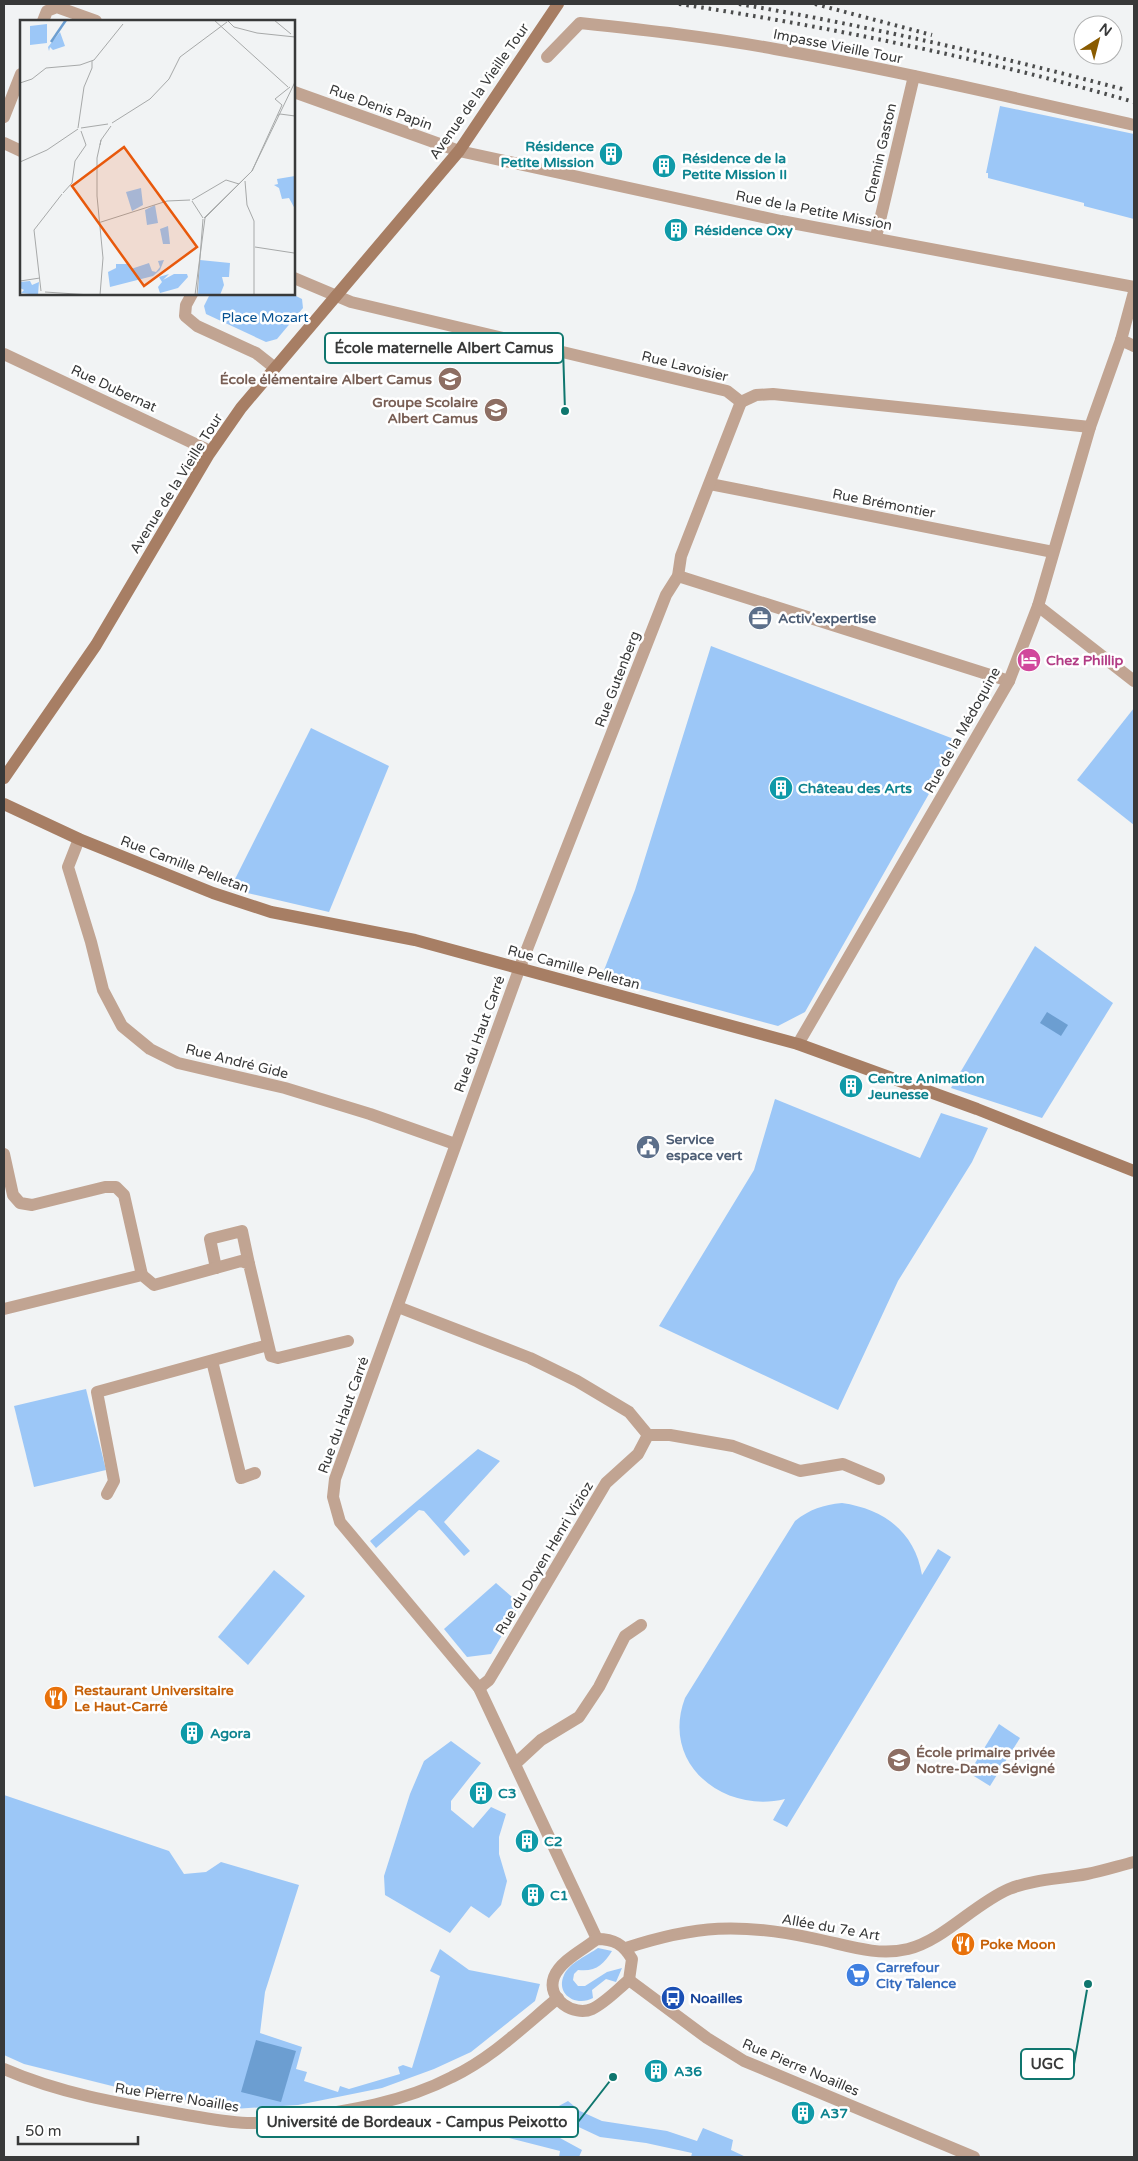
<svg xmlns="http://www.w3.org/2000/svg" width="1138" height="2161" font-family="'Varela Round',sans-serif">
<rect width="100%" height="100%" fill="#f1f3f4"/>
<g fill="#9cc7f7">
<path d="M1000,106l134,28v85l-50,-13v-3l-96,-25v-5h-2z"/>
<path d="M210,294h82l10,5 1,9 -26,31 -11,3 -60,-28 -2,-8z"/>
<path d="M711,646l248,95 -154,271 -27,14 -177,-48 34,-88z"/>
<path d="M1134,708v117l-57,-45z"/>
<path d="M311,728l78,38 -60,146 -99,-23z"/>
<path d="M1035,946l78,57 -71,115 -91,-30z"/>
<path d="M775,1099l145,59 21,-45 47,15 -16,34 -74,119 -60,129 -179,-84 95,-156z"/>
<path d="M86,1389l20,81 -72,17 -20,-81z"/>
<path d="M478,1449l22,12 -56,61 26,29 -6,5 -40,-45 -5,-1 -43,38 -6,-7z"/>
<path d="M842,1503c42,6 73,29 80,72l16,-26 13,8 -164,270 -14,-7 12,-21c-61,15 -125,-35 -100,-101l110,-177c15,-12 28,-16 47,-18z"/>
<path d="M274,1570l31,26 -57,69 -30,-28z"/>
<path d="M496,1583l24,21 -29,50 -24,3 -23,-28z"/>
<path d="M999,1724l21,14 -30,48 -21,-13z"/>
<path d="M451,1741l30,22 -30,38v9l22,18 18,-21 15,7 -7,23v17l8,27 -6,24 -12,13 -18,-12 -21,27 -65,-38 -1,-19 26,-82 14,-33z"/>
<path d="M4,1795l165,56 15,23 22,-2 15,-10 78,23 -34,107 -5,41 42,14 -6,22 11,3 -3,9 34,11 2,-6 9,3 51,-15 -2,-7 5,-2 9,3 28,-92 -10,-5 10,-22 29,21 71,14 -5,17 -64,51 -37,17 -52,19 -84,17 -65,4 -105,-19 -104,-26 -20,-9z"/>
<path d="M598,1948l14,3c-9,14 -16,21 -34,19l-4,4 -1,6 5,6h7l22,-14 15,-4 -6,14 -10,-3 -14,11 1,8c-16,9 -38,-3 -29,-23 5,-12 24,-20 34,-27z"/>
<path d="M568,2101l12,10 22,10 65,10 30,10 6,-13 30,12 -2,10 15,7h-55l1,-4 -46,-10 -46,-6 -32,-15 -8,16 22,12 -3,7h-20l1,-6 -51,-13 2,-6z"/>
</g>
<g fill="#6c9ed1">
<path d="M1047,1012l21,13 -7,11 -21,-13z"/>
<path d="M256,2040l40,11 -15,51 -40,-10z"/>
</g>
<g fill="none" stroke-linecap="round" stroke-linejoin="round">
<g stroke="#c1a492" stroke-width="12">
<path d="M43,21l4,-10 10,-4 39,14"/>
<path d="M547,57l33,-34c65,7 130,14 195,26 120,21 240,49 359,76"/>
<path d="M294,92l165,59 322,70 353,66"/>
<path d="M4,117l17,-43"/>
<path d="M4,143l17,8"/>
<path d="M876,237l38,-161"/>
<path d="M294,278l57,24 376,89 14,11"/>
<path d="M192,294l-6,11 -1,11 12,10 59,27 19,15"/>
<path d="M1121,340l13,6"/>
<path d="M4,354l206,97"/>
<path d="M741,402l15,-7 17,-1 317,33"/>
<path d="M710,484l343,68"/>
<path d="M678,576l331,105"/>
<path d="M1038,606l96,75"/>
<path d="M79,839l-11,28 23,75 12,48 19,36 28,23 28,14 107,25 85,26 85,30"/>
<path d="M798,1044l211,-363 29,-75 52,-179 31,-87 13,-48"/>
<path d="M4,1154l9,41 7,8 12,2 73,-18h11l8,8 18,80"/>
<path d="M216,1268l-6,-29 32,-8 7,33"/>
<path d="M398,1307l132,51 47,23 52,31 19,23 -10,19 -32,29 -117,197 -10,8"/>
<path d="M4,1309l138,-34 12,10 87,-24 8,3 22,92 7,2 70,-17"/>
<path d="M212,1361l29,117 14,-5"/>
<path d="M648,1435h22l63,11 67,25 43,-7 36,15"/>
<path d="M107,1494l7,-13 -17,-89 171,-47"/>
<path d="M515,1764l26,-24 38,-23 20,-30 26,-51 16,-11"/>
<path d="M597,1939l-118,-251 -139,-166 -7,-25 2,-18 185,-512 146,-372 12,-19 3,-20 60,-154"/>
<path d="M597,1939c17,0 26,5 35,20l-3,21c-11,9 -24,23 -37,29 -18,8 -46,-10 -38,-32 6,-16 30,-28 43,-38z"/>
<path d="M626,1948c70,-23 114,-25 186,-10 32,6 63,19 96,11 36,-9 66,-45 101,-60 25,-10 52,-10 78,-15 16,-3 31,-8 47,-12"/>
<path d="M629,1980l78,58 37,23 230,96"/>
<path d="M4,2069c55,24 113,34 171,44 24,4 48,9 72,10 15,1 33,-3 48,-5 54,-7 109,-16 157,-41 40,-19 72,-51 106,-79"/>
</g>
<g stroke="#a77e64" stroke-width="12">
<path d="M4,778l92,-133 113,-191 32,-46 218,-257 99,-147"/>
<path d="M4,804l75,35 134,54 58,19 144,28 383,104 179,65 157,62"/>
</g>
<g stroke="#4c4d4d" stroke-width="4" stroke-dasharray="2.5 5" stroke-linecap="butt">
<path d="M679,4c153,23 306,55 455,98"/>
<path d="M739,4c130,22 259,52 387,86"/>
<path d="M815,4l117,31"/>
</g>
</g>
<defs>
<g id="building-disc" transform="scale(1.25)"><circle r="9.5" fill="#0f9aa8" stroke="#fff"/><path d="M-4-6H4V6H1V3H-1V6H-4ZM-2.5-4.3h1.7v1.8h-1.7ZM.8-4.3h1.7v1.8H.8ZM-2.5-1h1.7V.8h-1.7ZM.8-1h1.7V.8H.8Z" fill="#fff"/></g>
<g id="school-disc" transform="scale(1.25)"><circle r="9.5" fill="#8d6e63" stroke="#fff"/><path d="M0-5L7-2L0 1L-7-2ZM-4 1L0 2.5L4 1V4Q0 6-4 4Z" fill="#fff"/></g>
<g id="office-disc" transform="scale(1.25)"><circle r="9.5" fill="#5c6f8a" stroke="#fff"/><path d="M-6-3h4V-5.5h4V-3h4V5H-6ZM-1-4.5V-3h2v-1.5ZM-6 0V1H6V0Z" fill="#fff"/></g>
<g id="hotel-disc" transform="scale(1.25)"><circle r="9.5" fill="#d1479c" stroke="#fff"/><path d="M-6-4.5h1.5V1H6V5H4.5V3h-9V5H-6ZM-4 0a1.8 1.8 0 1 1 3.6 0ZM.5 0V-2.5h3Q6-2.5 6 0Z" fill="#fff"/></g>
<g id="civic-disc" transform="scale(1.25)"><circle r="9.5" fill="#5c6f8a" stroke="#fff"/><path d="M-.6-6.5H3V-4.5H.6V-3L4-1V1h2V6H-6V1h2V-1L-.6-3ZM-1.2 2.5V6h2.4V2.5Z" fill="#fff"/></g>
<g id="restaurant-disc" transform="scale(1.25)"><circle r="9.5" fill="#e8710a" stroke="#fff"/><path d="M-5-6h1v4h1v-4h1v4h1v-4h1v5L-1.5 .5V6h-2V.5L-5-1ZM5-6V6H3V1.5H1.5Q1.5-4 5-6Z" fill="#fff"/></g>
<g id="supermarket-disc" transform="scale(1.25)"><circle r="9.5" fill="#3f7fe0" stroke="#fff"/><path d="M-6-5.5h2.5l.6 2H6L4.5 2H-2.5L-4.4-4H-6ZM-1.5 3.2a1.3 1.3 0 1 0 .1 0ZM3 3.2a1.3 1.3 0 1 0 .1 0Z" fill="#fff"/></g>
<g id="bus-disc" transform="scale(1.25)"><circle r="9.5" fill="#1a4fb4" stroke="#fff"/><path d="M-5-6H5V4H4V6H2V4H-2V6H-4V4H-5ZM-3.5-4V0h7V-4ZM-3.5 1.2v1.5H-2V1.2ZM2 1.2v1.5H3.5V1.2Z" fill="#fff"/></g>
</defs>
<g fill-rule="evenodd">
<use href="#building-disc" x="611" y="154"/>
<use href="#building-disc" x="664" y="166"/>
<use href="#building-disc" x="676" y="230"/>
<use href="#school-disc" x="450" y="379"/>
<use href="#school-disc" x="496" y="410"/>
<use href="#office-disc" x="760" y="618"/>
<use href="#hotel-disc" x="1029" y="660"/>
<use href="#building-disc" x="781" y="788"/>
<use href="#building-disc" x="851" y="1086"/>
<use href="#civic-disc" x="648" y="1147"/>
<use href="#restaurant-disc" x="56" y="1698"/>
<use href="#building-disc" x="192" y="1733"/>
<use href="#school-disc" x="899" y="1760"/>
<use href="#building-disc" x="481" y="1793"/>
<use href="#building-disc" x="527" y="1841"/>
<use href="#building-disc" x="533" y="1895"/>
<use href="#restaurant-disc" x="963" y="1944"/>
<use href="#supermarket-disc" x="858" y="1975"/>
<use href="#bus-disc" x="673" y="1998"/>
<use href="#building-disc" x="656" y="2071"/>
<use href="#building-disc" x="803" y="2113"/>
</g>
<g text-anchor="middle" stroke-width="5" stroke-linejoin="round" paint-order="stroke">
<g font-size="14" fill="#383939" stroke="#fff">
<text transform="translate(838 46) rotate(11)" y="5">Impasse Vieille Tour</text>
<text transform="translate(479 91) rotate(-55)" y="5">Avenue de la Vieille Tour</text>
<text transform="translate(381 107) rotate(20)" y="5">Rue Denis Papin</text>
<text transform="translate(880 153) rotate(-77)" y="5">Chemin Gaston</text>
<text transform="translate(814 210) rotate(11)" y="5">Rue de la Petite Mission</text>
<text transform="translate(685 366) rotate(14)" y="5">Rue Lavoisier</text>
<text transform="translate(114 388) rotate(25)" y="5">Rue Dubernat</text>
<text transform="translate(176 483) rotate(-58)" y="5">Avenue de la Vieille Tour</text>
<text transform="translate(884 503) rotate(11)" y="5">Rue Brémontier</text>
<text transform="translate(617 679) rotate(-69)" y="5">Rue Gutenberg</text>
<text transform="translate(962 730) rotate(-61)" y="5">Rue de la Médoquine</text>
<text transform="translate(185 864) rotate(21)" y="5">Rue Camille Pelletan</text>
<text transform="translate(574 967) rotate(15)" y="5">Rue Camille Pelletan</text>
<text transform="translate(479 1034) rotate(-70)" y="5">Rue du Haut Carré</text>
<text transform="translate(237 1061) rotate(14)" y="5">Rue André Gide</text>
<text transform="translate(343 1415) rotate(-70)" y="5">Rue du Haut Carré</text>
<text transform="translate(544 1558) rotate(-59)" y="5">Rue du Doyen Henri Vizioz</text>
<text transform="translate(831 1927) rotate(10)" y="5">Allée du 7e Art</text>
<text transform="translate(801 2067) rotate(23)" y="5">Rue Pierre Noailles</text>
<text transform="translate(177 2097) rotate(9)" y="5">Rue Pierre Noailles</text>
</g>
<g font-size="14" font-weight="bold" fill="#0d838f" stroke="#fff" text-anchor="start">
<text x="594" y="151" text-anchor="end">Résidence<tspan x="594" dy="16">Petite Mission</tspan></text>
<text x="682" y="163">Résidence de la<tspan x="682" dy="16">Petite Mission II</tspan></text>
<text x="694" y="235">Résidence Oxy</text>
<text x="798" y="793">Château des Arts</text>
<text x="868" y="1083">Centre Animation<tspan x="868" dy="16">Jeunesse</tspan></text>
<text x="210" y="1738">Agora</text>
<text x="498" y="1798">C3</text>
<text x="544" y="1846">C2</text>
<text x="550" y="1900">C1</text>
<text x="674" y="2076">A36</text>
<text x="820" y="2118">A37</text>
</g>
<g font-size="14" fill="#075292" stroke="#fff">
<text x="265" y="322">Place Mozart</text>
</g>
<g font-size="14" font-weight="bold" fill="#785e54" stroke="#fff" text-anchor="end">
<text x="432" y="384">École élémentaire Albert Camus</text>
<text x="478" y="407">Groupe Scolaire<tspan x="478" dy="16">Albert Camus</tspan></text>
<text x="916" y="1757" text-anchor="start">École primaire privée<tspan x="916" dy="16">Notre-Dame Sévigné</tspan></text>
</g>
<g font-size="14" font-weight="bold" fill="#4e5e75" stroke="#fff" text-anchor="start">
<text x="778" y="623">Activ'expertise</text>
<text x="666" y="1144">Service<tspan x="666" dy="16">espace vert</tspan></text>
</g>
<g font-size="14" font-weight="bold" fill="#b23c85" stroke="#fff" text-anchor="start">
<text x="1046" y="665">Chez Phillip</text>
</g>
<g font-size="14" font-weight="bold" fill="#c56008" stroke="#fff" text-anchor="start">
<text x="74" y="1695">Restaurant Universitaire<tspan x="74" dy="16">Le Haut-Carré</tspan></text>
<text x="980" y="1949">Poke Moon</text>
</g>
<g font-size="14" font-weight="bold" fill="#366cbe" stroke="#fff" text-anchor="start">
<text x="876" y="1972">Carrefour<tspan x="876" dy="16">City Talence</tspan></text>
</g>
<g font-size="14" font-weight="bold" fill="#164399" stroke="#fff" text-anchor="start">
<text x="690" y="2003">Noailles</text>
</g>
</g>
<g transform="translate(20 20)">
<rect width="275" height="275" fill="#f1f3f4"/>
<path d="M27,4v19l-17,2v-19zM40,12l5,14 -12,4 -3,-3 -1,4 -1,-4zM275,156v33l-6,-11 -7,1 -3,-11 -5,-3 4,-1 -1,-5zM121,168l2,17 -11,6 -6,-19zM135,185l3,18 -11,2 -2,-15zM148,206l2,18h-7l-3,-15zM144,240l-4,10 -7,6 -43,11 -2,-15 8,-4v-4h12l3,5 18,-6 3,8 4,1 4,-5 -2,-6zM180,240l30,3 -1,14h-7l2,8 -4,10h-22zM149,254l-6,6 11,-6h13l1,3 -10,11 -18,5 -2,-6 4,-5 -3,-5zM10,261l2,4 7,-3 -1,13 -17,-2 3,-3 -4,-2v-6z" fill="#9cc7f7"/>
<path fill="none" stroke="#6c9ed1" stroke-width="2.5" d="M31,22l15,-22"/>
<path fill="none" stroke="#a7a9a9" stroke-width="1" d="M194,0l74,67M254,0l17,14M208,1l6,6 23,6 38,4M0,63l12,-4 14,-11 34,-3 14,-5 29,-36M257,96l3,-2 15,2M92,103l38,-24 19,-20 11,-22 47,-35M58,108l6,-41 8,-19v-7M61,108l27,-4M81,120l10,-14M0,142l27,-12 31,-21M225,161l2,24 7,16v74M43,173l9,-10 3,-22 11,-16 -5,-14M172,180l34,-20 13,4M172,181l11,17M184,198l48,-47 30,-66 -7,-6 15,-12M78,203l69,-22 23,-1M235,227l39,6M0,261l20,-3M21,271l-7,-61 28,-36M25,272l46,3M80,275l3,-37 -6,-62v-38l4,-18 -1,5M175,275l10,-77 47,-47 43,-89M177,275l6,-76"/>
<path fill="#e8590c" fill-opacity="0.15" stroke="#e8590c" stroke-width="2.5" d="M104,127l73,100 -53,39 -72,-100z"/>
<rect width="275" height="275" fill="none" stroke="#383939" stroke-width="2.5"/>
</g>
<path fill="none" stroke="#0f766e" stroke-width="2" d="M565 411L563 348M1088 1984L1074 2064M613 2077L578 2122"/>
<g fill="#0f766e" stroke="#fff" stroke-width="2">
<circle cx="565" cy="411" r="5"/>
<circle cx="1088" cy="1984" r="5"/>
<circle cx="613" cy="2077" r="5"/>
</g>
<g fill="#fff" stroke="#0f766e" stroke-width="2">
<rect x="325" y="333" width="238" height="30" rx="5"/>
<rect x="1021" y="2049" width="53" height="30" rx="5"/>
<rect x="257" y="2107" width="321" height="30" rx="5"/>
</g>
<g font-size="15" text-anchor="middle" font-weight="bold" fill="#383939">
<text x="444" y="353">École maternelle Albert Camus</text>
<text x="1047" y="2069">UGC</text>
<text x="417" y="2127">Université de Bordeaux - Campus Peixotto</text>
</g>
<rect width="1138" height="2161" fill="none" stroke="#383939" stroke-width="10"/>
<g transform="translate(1098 40) rotate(36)"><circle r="24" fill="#ffffff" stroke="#afb0b0"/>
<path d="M0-4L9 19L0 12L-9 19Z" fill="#895b00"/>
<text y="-8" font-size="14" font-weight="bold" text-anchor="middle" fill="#383939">N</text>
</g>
<path d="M18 2136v8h120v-8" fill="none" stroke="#383939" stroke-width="2.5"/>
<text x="25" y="2136" font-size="15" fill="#383939" stroke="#ffffff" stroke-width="4" paint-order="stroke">50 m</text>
</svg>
